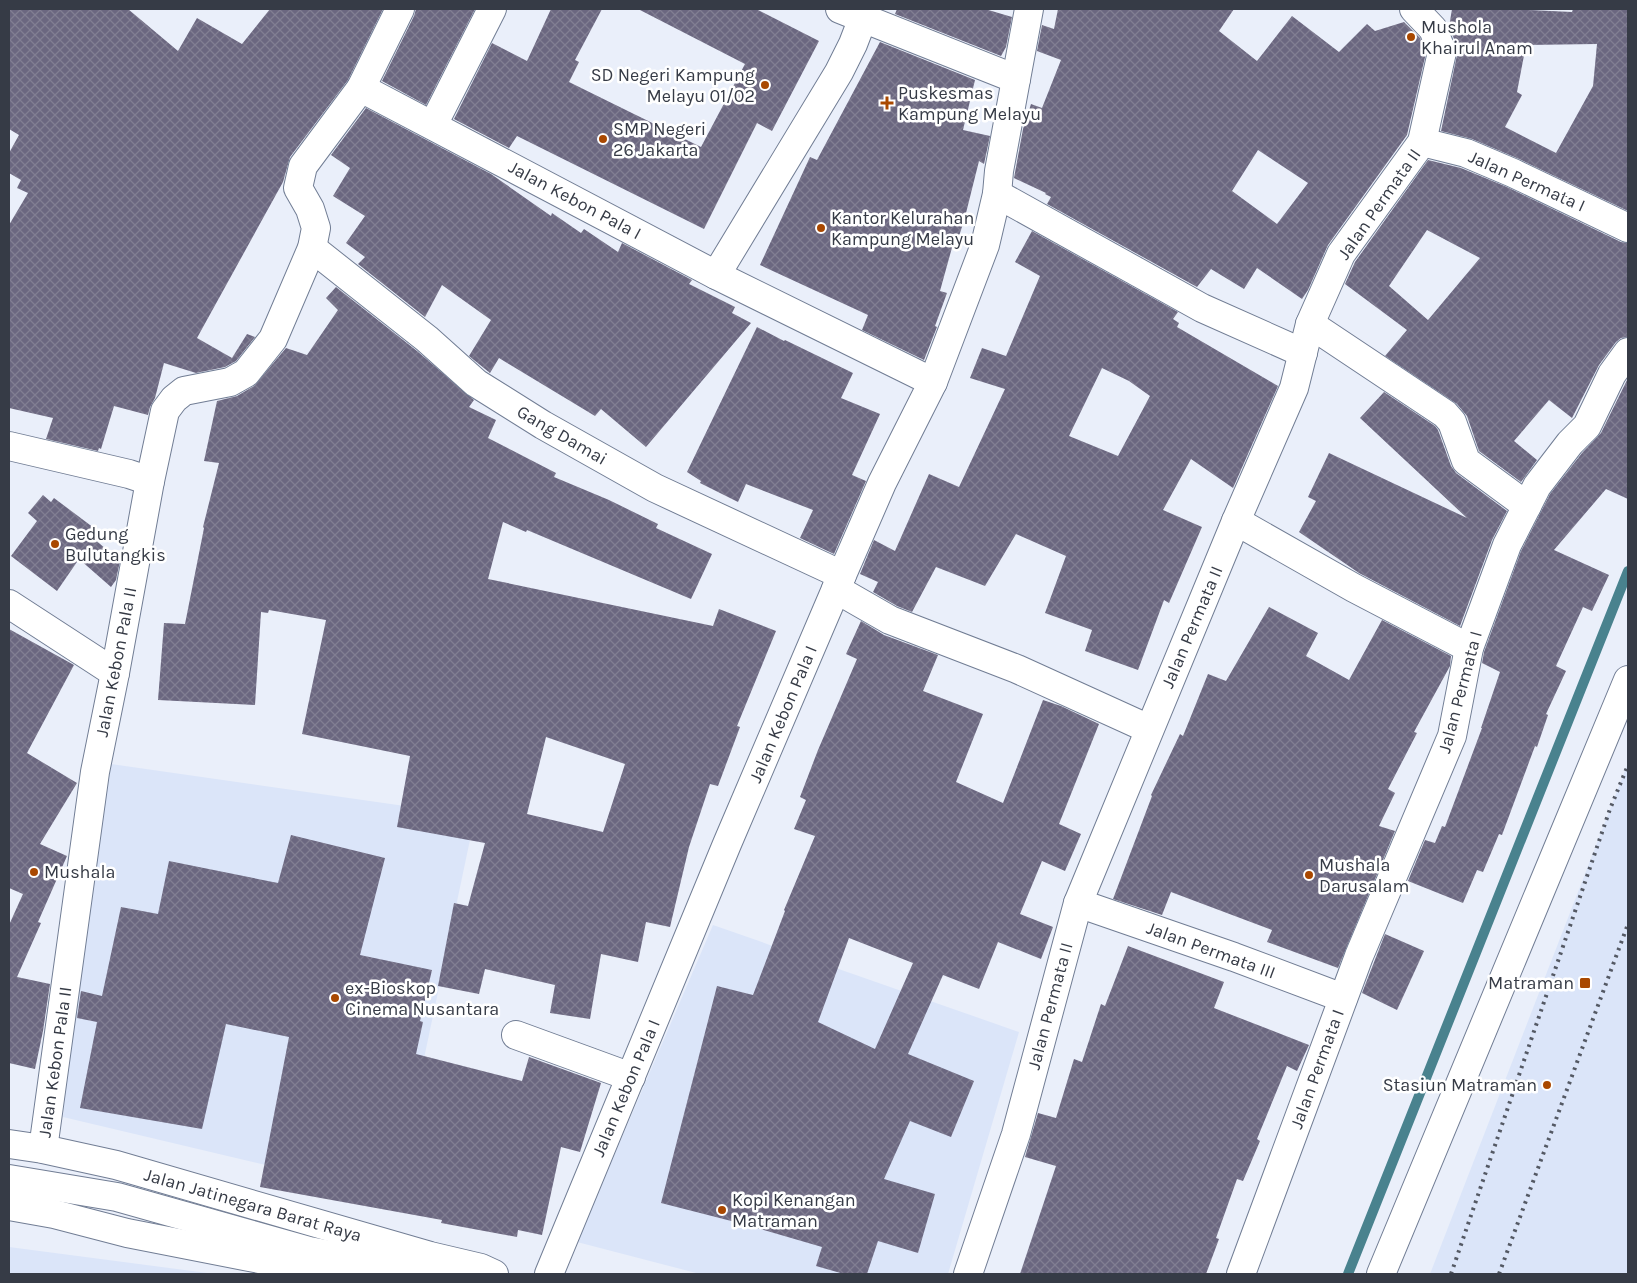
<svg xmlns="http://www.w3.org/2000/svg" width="1637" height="1283" font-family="Karla,sans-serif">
<defs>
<pattern id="building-cross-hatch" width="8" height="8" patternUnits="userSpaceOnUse" patternTransform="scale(1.25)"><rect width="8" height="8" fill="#6b6780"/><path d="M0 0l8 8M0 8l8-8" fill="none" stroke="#817e92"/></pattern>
</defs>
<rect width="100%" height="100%" fill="#eaeffa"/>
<g fill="#dbe5f9">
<path d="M97,762l378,54 -61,290 -127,64 -224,-53z"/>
<path d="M1628,763v511h-198z"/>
<path d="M713,925l306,107 -71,242h-248l-123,-32z"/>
<path d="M9,1247l206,27h-206z"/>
</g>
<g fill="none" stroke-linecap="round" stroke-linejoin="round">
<path stroke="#49828e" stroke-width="10" d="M1348,1274l280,-703"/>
</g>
<g fill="url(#building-cross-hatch)" fill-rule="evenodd">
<path d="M9,9h119l50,42 19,-33 45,26 28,-35h113l-35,71 -58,77 -7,25 -86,156 35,20 15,-24 8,3 -19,24 -11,6 -29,6 -32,-10 -9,35 -5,9 -2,8 -34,-9 -13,43 -2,-1 -1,3 -52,-12 7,-21 -44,-10v-183l19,-32 -11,-5 4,-8 -12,-7v-20l10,-18 -10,-6z"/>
<path d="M416,9h59l-49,96 -44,-24 32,-65z"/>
<path d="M551,9h51l-27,51 4,2 -10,20 132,65 44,-83 -107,-55h118l63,32 -47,90 -15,-8 -53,106 -187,-93 -8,12 -55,-29 38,-76 35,18z"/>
<path d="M897,9h88l27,8 -6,30 -5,9 -106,-42z"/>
<path d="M1058,9h176l-15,22 38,30 35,-45 47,36 28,-28 8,7 29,-9 16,16 6,15 -19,82 -79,110 -20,45 -6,9 -45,-31 -13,21 -33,-20 -14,18 -150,-83 4,-7 -6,-3 1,-1 -32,-15 9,-49 8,-25 11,4 19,-48 -24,-9 5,-26 12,4zM1258,150l50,33 -31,41 -45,-33z"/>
<path d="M1452,9h58l62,3 1,-3h55v202l-109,-52 -47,-20 -31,-8 16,-76v-9l-8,-19zM1597,44l-4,42 -37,67 -51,-26 17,-32 -5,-3 9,-47z"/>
<path d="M880,42l95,38 -12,50 27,6 -6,28 -5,-3 -15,60 -8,24 -3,-1 -13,47 7,2 -12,33 2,1 -13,33 -62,-30 6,-15 -108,-50 50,-108 7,3z"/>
<path d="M366,108l125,66 60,42 1,-3 29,20 3,-4 34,23 4,-9 70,37 -3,4 46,23 -3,6 19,10 -105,124 -45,-38 -6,7 -96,-58 -9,15 -21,-17 22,-36 -49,-35 -17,32 -67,-53 7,-7 -19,-14 19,-27 -32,-20 17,-28 -19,-13z"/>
<path d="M1428,160l33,8 46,19 114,55 7,1v94l-7,1 -5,4 -17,23 -27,53 -23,-18 -35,41 23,19 -16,22 -42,-31 -12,-35 -10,-12 -72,-48 22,-26 -62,-46 10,-22zM1427,230l53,28 -52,62 -39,-34z"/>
<path d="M1032,231l146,81 -5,7 6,4 -2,4 101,59 -45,102 -42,-29 -28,51 39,17 -33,76 -5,-3 -26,70 -53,-19 7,-21 -47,-17 21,-57 -50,-22 -31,52 -49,-19 -24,45 -15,-6 -24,-14 5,-10 -18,-8 14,-34 21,11 34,-77 30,13 46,-98 -35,-11 12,-30 24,8 34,-80 -25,-14zM1102,368l27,13 21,15 -32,60 -49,-20z"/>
<path d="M336,287l81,64 57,49 -5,7 27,13 -8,18 68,35 -2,4 55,23 49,24 -2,4 56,26 -21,45 -164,-69 -1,2 -23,-10 -15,57 225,47 6,-17 57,22 -39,95 3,1 -22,59 -8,-2 -21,63 -19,80 -24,-5 -8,40 -37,-8 -11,65 -40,-6 5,-28 -70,-16 -6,25 -41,-8 16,-83 14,3 17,-63 -88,-16 13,-71 -108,-22 24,-114 -57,-10 -1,3 -7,-1 -6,93 -97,-5 6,-77 21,1 19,-96 -1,-1 16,-64 -15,-2 13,-60 20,-5 17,-10 32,-38 21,7 31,-45 -12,-12zM546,737l79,27 -22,68 -76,-18z"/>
<path d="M757,327l27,14 1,-1 68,33 -12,25 39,16 -28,61 14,6 -32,73 -34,-16 13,-28 -67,-26 -8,18 -38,-19 1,-2 -14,-9z"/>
<path d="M1628,378v121l-22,-10 -52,61 55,25 -17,36 -9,-4 -27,59 10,5 -20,43 2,1 -11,32 -2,-1 -33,89 -3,-1 -16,38 -6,-2 -14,33 -55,-22 17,-41 10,3 7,-17 3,1 37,-99h-1l19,-56 -18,-9 2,-11 37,-101 29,-57 32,-41 19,-20z"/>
<path d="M1384,392l51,34 3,4 13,36 5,7 51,38 -15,29 -32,86 -101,-53 -60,-41 17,-31 -8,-4 21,-44 138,65 -107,-100z"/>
<path d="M43,495l8,7 3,-4 44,33 -5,7 27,23 -4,19 -5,7 -32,-28 -22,32 -46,-35 26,-35 -9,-8z"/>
<path d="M1269,607l49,26 -12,23 43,24 33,-60 69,36 -1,10 -36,66 3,1 -29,56 7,4 -16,33 16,5 -57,137 -71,-26 5,-12 -101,-38 -9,23 -49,-16 39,-103 -1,-1 29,-61 3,2 25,-62 18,7z"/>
<path d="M861,621l23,14 54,20 -15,36 60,23 -27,68 47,21 40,-103 18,6 38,18 -40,100 22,10 -16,37 -23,-10 -22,53 33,13 -12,32 -43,-17 -19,47 -36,-14 -35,79 66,27 -23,56 -41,-16 -26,58 51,15 -17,59 -40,-12 -11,33h-23l-28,-8 6,-19 -79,-23 -82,-21 56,-217 36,9 32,-84 -1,-1 31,-74 -21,-7 12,-29 -6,-3 18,-47 39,-91 -11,-5zM849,938l64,25 -38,86 -57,-27z"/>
<path d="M9,629l65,36 -47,88 50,30 -37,61 27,12 -29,66 3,1 -24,54 33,7 -7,47 -8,38 -26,-6v-138l14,-31 -14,-6z"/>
<path d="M291,835l94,23 -25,97 72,15 -12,51 3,1 -7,32 106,27 7,-24 72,26 -21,69 -19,-5 -19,88 -24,-5 -1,7 -76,-14 1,-3 -182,-33 29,-150 -63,-13 -24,105 -122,-21 17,-86 -20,-4 4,-27 21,5 19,-89 37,7 11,-53 109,22z"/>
<path d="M1385,934l39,17 -27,59 -35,-17z"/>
<path d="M1128,946l96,36 -10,26 95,37 -12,26 -10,-5 -30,73 3,2 -17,40 -6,-2 -21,59 3,1 -13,35h-186l36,-108 -31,-9 13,-44 18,5 18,-59 8,3 19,-58 4,2z"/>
</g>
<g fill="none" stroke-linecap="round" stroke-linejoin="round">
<g stroke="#717d94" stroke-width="30">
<g id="minor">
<path d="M840,9l176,70"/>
<path d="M361,88l355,187 217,107"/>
<path d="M433,125l59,-116"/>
<path d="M1422,142l44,11 47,20 115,55"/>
<path d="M997,194l205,114 101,45"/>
<path d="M312,248l115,91 49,44 67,42 112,63 187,87"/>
<path d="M716,275l123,-203 14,-28 10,-26"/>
<path d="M1310,324l135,90 7,8 14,39 61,45"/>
<path d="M9,446l120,28 21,7"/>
<path d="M1236,521l118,67 115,60"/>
<path d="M836,589l54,31 127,49 132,60"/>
<path d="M9,604l106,69"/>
<path d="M1078,903l156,54 109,41"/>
<path d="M516,1035l115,42"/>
<path d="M43,1149l52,-377 20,-99 35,-192 15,-70 9,-12 10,-8 46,-9 16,-9 27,-34 39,-91 4,-20 -6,-19 -12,-21 5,-22 58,-78 39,-79"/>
<path d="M9,1179l108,18 192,54 121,23"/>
<path d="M549,1274l178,-430 115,-269 40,-92 51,-101 52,-137 12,-51 2,-23 30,-162"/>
<path d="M968,1274l48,-140 62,-231 158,-382 58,-133 16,-64 31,-70 81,-112 20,-90 -9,-23 -19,-20"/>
<path d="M1241,1274l118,-318 93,-220 17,-88 38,-103 30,-59 33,-43 17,-17 25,-52 16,-22"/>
<path d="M1381,1274l247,-594"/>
</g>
</g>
<g stroke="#717d94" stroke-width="30">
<g id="major">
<path d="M9,1144l34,5 73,16 314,91 51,12 13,6"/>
<path d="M9,1206l45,8 73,19 209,41"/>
</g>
</g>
<use href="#minor" stroke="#fff" stroke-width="28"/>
<use href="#major" stroke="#fff" stroke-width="28"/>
<g stroke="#545964" stroke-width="4" stroke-dasharray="2.5 5" stroke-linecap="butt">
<path d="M1451,1274l159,-465 18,-44"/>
<path d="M1499,1274l129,-350"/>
</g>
</g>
<g fill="#a94800" stroke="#fff" stroke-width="2">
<circle cx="1411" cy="37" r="5"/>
<circle cx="765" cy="85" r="5"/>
<path d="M884.5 95.5h5v5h5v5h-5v5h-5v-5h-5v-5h5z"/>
<circle cx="603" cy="139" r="5"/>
<circle cx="821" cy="228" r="5"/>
<circle cx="55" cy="544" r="5"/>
<circle cx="34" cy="872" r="5"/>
<circle cx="1309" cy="875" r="5"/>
<rect x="1579" y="977" width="12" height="12" rx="2.5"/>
<circle cx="335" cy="998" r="5"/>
<circle cx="1547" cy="1085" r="5"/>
<circle cx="722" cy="1210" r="5"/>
</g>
<g text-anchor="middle" stroke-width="5" stroke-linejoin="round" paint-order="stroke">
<g font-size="18" fill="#363b46" stroke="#fff" text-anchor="start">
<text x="1421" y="33">Mushola<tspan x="1421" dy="21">Khairul Anam</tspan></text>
<text x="755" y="81" text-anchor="end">SD Negeri Kampung<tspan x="755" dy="21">Melayu 01/02</tspan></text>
<text x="898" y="99">Puskesmas<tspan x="898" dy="21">Kampung Melayu</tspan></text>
<text x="613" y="135">SMP Negeri<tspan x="613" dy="21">26 Jakarta</tspan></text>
<text x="831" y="224">Kantor Kelurahan<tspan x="831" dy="21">Kampung Melayu</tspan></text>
<text x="65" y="540">Gedung<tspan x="65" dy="21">Bulutangkis</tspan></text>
<text x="1319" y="871">Mushala<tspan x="1319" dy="21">Darusalam</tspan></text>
<text x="44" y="878">Mushala</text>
<text x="1574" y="989" text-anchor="end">Matraman</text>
<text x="345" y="994">ex-Bioskop<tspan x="345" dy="21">Cinema Nusantara</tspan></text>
<text x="1537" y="1091" text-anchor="end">Stasiun Matraman</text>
<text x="732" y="1206">Kopi Kenangan<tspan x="732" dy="21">Matraman</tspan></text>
</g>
<g font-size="18" fill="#363b46" stroke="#fff">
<text transform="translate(1527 181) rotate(24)" y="6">Jalan Permata I</text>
<text transform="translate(575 200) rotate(28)" y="6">Jalan Kebon Pala I</text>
<text transform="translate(1379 204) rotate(-55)" y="6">Jalan Permata II</text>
<text transform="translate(562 435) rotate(30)" y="6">Gang Damai</text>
<text transform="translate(1192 627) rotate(-67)" y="6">Jalan Permata II</text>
<text transform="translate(116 662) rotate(-79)" y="6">Jalan Kebon Pala II</text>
<text transform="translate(1460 692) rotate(-75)" y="6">Jalan Permata I</text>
<text transform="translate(783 714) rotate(-67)" y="6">Jalan Kebon Pala I</text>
<text transform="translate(1211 950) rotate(20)" y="6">Jalan Permata III</text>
<text transform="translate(1050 1006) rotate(-75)" y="6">Jalan Permata II</text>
<text transform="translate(55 1062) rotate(-82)" y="6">Jalan Kebon Pala II</text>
<text transform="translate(1317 1069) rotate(-70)" y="6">Jalan Permata I</text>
<text transform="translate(626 1088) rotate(-67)" y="6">Jalan Kebon Pala I</text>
<text transform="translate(253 1205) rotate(16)" y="6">Jalan Jatinegara Barat Raya</text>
</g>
</g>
<rect width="1637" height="1283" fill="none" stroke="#363b46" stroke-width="20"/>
</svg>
